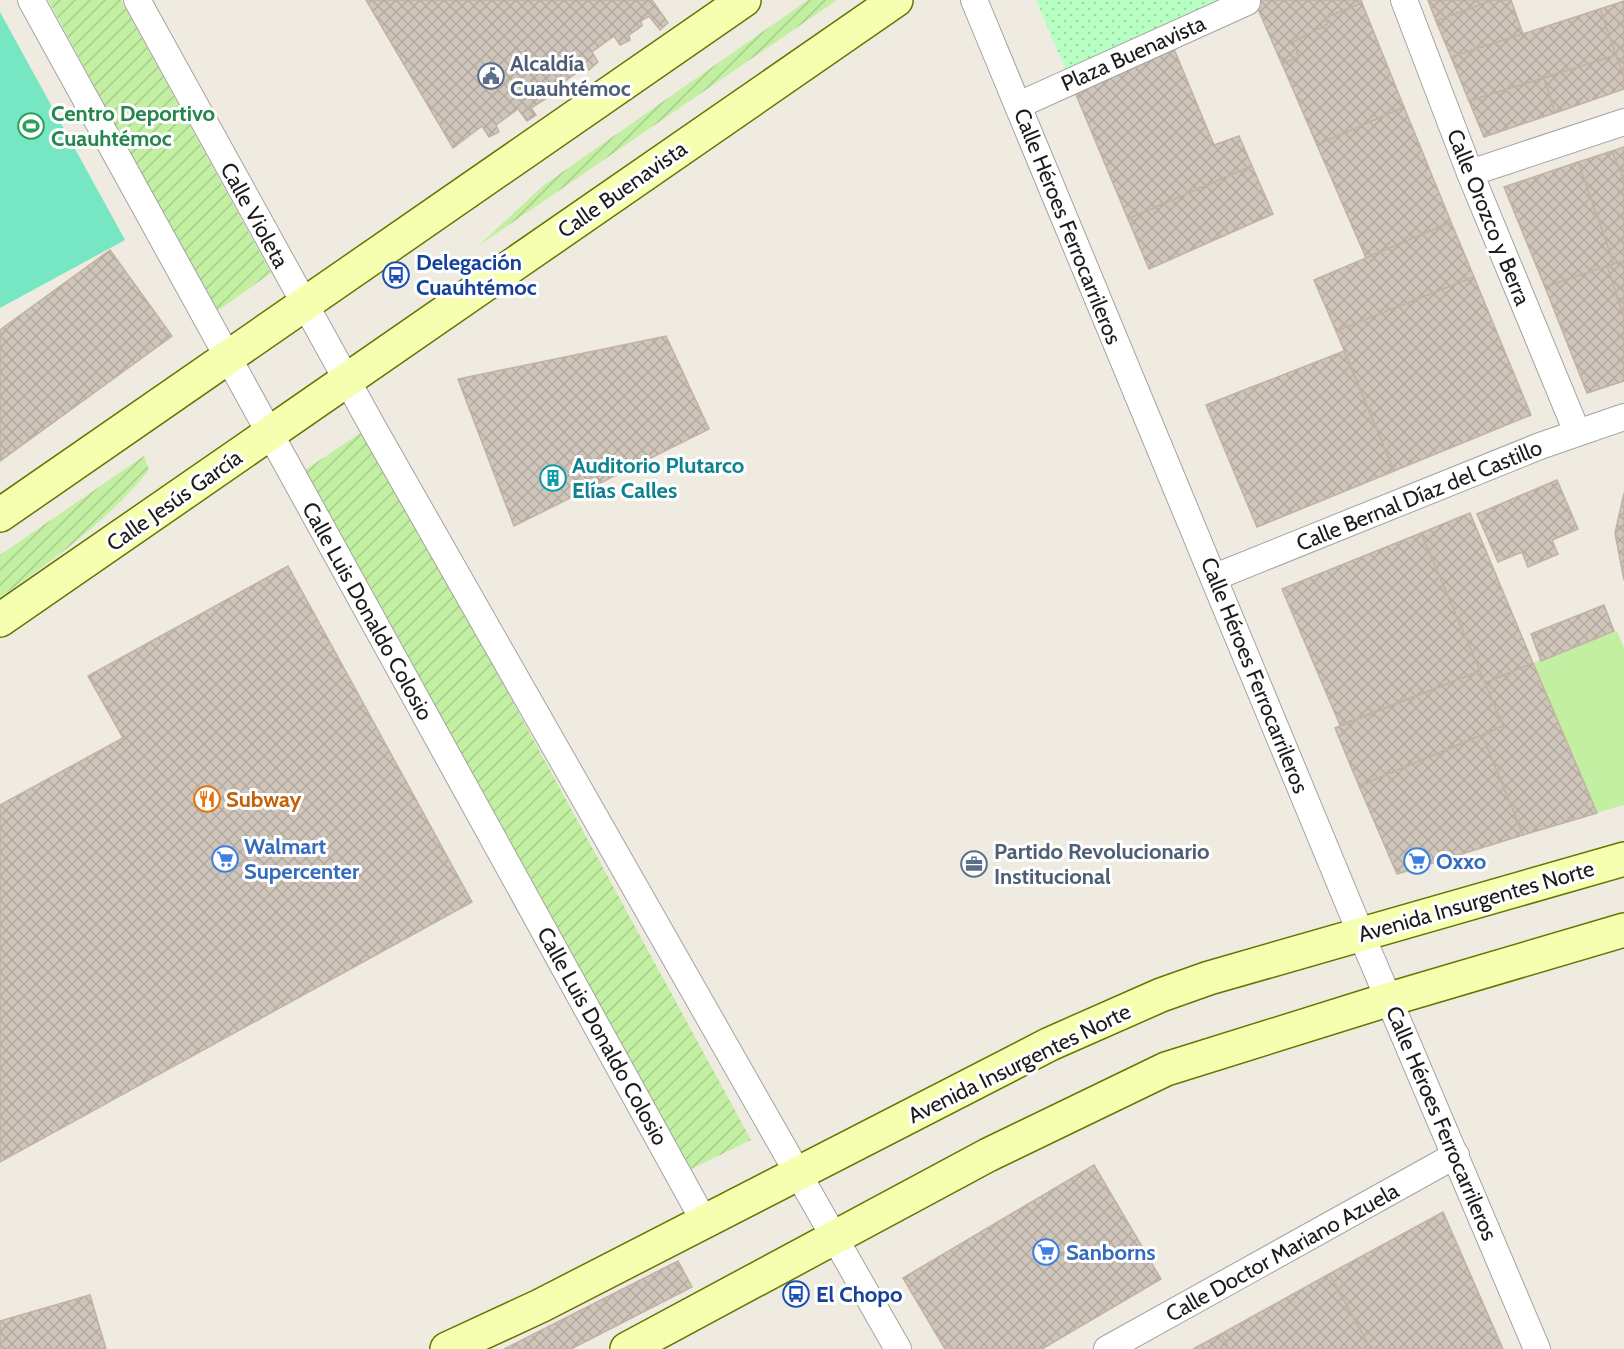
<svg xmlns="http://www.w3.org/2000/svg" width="1624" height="1349" font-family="Cabin,sans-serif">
<defs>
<pattern id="park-dots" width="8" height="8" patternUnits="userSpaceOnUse" patternTransform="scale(1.5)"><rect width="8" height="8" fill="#b8ffc3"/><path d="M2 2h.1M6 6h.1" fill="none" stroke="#9edaa7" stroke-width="1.8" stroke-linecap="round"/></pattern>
<pattern id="garden-furrows" width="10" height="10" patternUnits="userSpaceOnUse" patternTransform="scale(1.5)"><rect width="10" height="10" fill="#c2efa1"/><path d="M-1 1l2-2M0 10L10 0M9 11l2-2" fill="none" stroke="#a6cc8a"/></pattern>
<pattern id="building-cross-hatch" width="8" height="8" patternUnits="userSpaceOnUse" patternTransform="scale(1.5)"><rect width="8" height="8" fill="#cfc5ba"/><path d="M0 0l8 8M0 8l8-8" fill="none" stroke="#b1a99f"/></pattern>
</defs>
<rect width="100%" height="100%" fill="#efebe1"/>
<path fill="#c2efa1" d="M1617,631l7,17v157l-27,8 -64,-150z"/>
<path fill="url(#park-dots)" d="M1036,0h218l-185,78z"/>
<g fill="url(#garden-furrows)">
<path d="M48,0h73l150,273 -55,39z"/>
<path d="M808,0h29l-359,246 66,-61z"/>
<path d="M365,430l386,710 -60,29 -389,-697z"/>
<path d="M144,456l5,14c-39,49 -98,92 -149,127v-42z"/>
</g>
<path fill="#76e6c3" d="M0,12l125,228 -125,68z"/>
<g fill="url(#building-cross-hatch)" stroke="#c2b2a2" stroke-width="1.5">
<path d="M366,0h286l16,23 -8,7 -11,-14 -8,5 1,5 -13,9 1,5 -10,5 -6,-9 -22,16 6,10 -9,8 -3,-4 -22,16 5,10 -8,5 -5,-5 -25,16 5,7 -9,6 -9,-12 -22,16 3,7 -10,5 -7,-11 -29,22z"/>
<path d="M1254,0h107l1,3 -37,15 3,6 -35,18 6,15 -17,7z"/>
<path d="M1428,0h65l-57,21z"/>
<path d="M1493,0h18l12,34 -72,23 -15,-36z"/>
<path d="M1624,1v77l-24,-69z"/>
<path d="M1362,3l42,104 -87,38 -35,-81 17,-7 -6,-15 35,-18 -3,-6z"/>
<path d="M1600,9l16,46 -147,46 -18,-44z"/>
<path d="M1169,37l45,108 25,-9 13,30 -124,53 -59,-141z"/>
<path d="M1616,55l8,23v11l-69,24 -11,-35z"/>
<path d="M1544,78l11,35 -71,24 -15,-36z"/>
<path d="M1404,107l47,115 -85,36 -49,-113z"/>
<path d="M1624,147v34l-12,-30z"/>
<path d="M1612,151l12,30v80l-10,3 -36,-102z"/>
<path d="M1578,162l36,102 -69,23 -41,-100z"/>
<path d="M1252,166l21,48 -124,55 -21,-50z"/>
<path d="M1451,222l23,55 -138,54 -22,-51z"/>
<path d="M110,250l62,86 -172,125v-131z"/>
<path d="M1624,261v57l-17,-52z"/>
<path d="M1607,266l17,52v63l-37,12 -42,-106z"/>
<path d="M1474,277l57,138 -137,56 -58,-140z"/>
<path d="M666,336l43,93 -195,97 -56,-147z"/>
<path d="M1344,351l50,120 -137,56 -51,-122z"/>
<path d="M1557,480l21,49 -26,11 6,14 -30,13 -6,-15 -24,10 -21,-48z"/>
<path d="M1624,493v87l-9,-47z"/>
<path d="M1470,513l63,150 -48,20 -64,-150z"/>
<path d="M1421,533l59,138 -140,54 -58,-136z"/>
<path d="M288,566l184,336 -472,260v-357l123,-67 -35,-62z"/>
<path d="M1604,605l10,26 -73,30 -10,-27z"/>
<path d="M1533,663l64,150 -74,22 -41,-100 21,-9 -18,-43z"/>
<path d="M1480,671l23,55 -144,60 -24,-58z"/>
<path d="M1482,735l41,100 -126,39 -38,-88z"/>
<path d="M1094,1165l67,114 -119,70h-97l-42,-71z"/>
<path d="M1443,1212l60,137h-132l-42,-75z"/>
<path d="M678,1261l14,26 -121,62h-67z"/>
<path d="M1329,1274l42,75h-142l-8,-15z"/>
<path d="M90,1295l16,54h-106v-28z"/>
<path d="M1221,1334l8,15h-36z"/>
</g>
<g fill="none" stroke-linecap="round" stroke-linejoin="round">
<g stroke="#a3a3a3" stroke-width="28">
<g id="street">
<path d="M31,0l673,1221"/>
<path d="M137,0l238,431 523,918"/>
<path d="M974,0l387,934 176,415"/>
<path d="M1404,0l66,173 107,259"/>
<path d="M1019,105l228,-103"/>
<path d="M1470,173l154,-51"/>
<path d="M1215,577l325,-131 84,-29"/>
<path d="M1107,1349l349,-194"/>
</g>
</g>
<g stroke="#617700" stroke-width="36">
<g id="secondary">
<path d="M0,515l744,-515"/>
<path d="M0,620l896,-620"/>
<path d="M447,1349l93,-43 510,-262 111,-49 48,-17 415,-119"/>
<path d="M627,1349l361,-194 178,-86 224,-70 234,-69"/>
</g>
</g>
<use href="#street" stroke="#fff" stroke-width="26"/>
<use href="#secondary" stroke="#f5ffaf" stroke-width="33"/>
</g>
<defs>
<g id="civic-ring" transform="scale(1.35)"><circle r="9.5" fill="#fff" stroke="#5c6f8a" stroke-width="1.5"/><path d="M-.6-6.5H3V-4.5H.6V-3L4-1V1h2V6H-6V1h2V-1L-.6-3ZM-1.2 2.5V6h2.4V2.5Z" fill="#5c6f8a"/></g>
<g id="stadium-ring" transform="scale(1.35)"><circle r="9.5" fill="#fff" stroke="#2e9e5b" stroke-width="1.5"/><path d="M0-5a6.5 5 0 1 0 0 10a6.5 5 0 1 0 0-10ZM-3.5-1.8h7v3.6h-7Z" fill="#2e9e5b"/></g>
<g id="bus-ring" transform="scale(1.35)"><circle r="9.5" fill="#fff" stroke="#1a4fb4" stroke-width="1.5"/><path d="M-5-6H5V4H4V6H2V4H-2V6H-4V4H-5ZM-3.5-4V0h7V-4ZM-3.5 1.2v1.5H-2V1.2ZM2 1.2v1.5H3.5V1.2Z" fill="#1a4fb4"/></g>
<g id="building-ring" transform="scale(1.35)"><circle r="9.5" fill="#fff" stroke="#0f9aa8" stroke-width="1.5"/><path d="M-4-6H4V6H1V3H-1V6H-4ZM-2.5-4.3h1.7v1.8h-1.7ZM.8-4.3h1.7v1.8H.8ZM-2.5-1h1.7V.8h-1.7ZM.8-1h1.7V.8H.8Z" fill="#0f9aa8"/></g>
<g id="restaurant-ring" transform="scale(1.35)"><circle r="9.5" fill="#fff" stroke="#e8710a" stroke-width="1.5"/><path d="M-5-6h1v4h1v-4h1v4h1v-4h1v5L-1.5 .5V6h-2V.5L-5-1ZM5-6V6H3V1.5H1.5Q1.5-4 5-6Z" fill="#e8710a"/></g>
<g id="supermarket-ring" transform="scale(1.35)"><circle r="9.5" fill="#fff" stroke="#3f7fe0" stroke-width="1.5"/><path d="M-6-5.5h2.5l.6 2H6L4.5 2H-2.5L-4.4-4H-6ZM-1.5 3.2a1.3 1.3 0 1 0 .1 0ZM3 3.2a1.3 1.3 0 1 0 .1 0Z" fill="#3f7fe0"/></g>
<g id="office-ring" transform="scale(1.35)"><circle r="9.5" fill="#fff" stroke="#5c6f8a" stroke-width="1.5"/><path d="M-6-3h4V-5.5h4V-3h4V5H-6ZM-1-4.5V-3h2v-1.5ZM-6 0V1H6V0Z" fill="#5c6f8a"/></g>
</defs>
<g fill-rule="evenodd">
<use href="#civic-ring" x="491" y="76"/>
<use href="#stadium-ring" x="31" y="126"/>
<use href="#bus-ring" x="396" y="275"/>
<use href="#building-ring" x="553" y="478"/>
<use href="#restaurant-ring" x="207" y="799"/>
<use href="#supermarket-ring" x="225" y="859"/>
<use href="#supermarket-ring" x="1417" y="861"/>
<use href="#office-ring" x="974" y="864"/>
<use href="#supermarket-ring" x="1046" y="1252"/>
<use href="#bus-ring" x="796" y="1294"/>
</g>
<g text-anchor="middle" stroke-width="6" stroke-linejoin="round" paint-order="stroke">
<g font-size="22" fill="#1c1c1c" stroke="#fff">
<text transform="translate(1133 53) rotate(-24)" y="8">Plaza Buenavista</text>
<text transform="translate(622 189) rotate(-35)" y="8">Calle Buenavista</text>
<text transform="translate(255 215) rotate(61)" y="8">Calle Violeta</text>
<text transform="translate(1489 217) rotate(68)" y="8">Calle Orozco y Berra</text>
<text transform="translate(1068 226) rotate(68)" y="8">Calle Héroes Ferrocarrileros</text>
<text transform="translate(1419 495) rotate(-22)" y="8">Calle Bernal Díaz del Castillo</text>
<text transform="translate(174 500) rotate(-35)" y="8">Calle Jesús García</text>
<text transform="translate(368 611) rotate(61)" y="8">Calle Luis Donaldo Colosio</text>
<text transform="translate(1255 675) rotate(68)" y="8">Calle Héroes Ferrocarrileros</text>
<text transform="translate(1476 901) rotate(-16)" y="8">Avenida Insurgentes Norte</text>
<text transform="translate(603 1036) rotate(61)" y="8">Calle Luis Donaldo Colosio</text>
<text transform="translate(1019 1063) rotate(-26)" y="8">Avenida Insurgentes Norte</text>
<text transform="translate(1442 1123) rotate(67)" y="8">Calle Héroes Ferrocarrileros</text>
<text transform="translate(1282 1252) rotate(-29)" y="8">Calle Doctor Mariano Azuela</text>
</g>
<g font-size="22" font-weight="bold" fill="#4e5e75" stroke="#fff" text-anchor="start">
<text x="510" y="71">Alcaldía<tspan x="510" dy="25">Cuauhtémoc</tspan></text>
<text x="994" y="859">Partido Revolucionario<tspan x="994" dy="25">Institucional</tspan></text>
</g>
<g font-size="22" font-weight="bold" fill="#27864d" stroke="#fff" text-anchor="start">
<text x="51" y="121">Centro Deportivo<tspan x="51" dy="25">Cuauhtémoc</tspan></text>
</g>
<g font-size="22" font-weight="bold" fill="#164399" stroke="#fff" text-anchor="start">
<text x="416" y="270">Delegación<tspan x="416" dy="25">Cuauhtémoc</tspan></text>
<text x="816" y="1302">El Chopo</text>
</g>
<g font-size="22" font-weight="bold" fill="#0d838f" stroke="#fff" text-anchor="start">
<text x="572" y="473">Auditorio Plutarco<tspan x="572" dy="25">Elías Calles</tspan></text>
</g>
<g font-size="22" font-weight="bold" fill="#c56008" stroke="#fff" text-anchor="start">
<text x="226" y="807">Subway</text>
</g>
<g font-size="22" font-weight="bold" fill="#366cbe" stroke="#fff" text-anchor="start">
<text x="244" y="854">Walmart<tspan x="244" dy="25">Supercenter</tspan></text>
<text x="1436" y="869">Oxxo</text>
<text x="1066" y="1260">Sanborns</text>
</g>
</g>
</svg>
